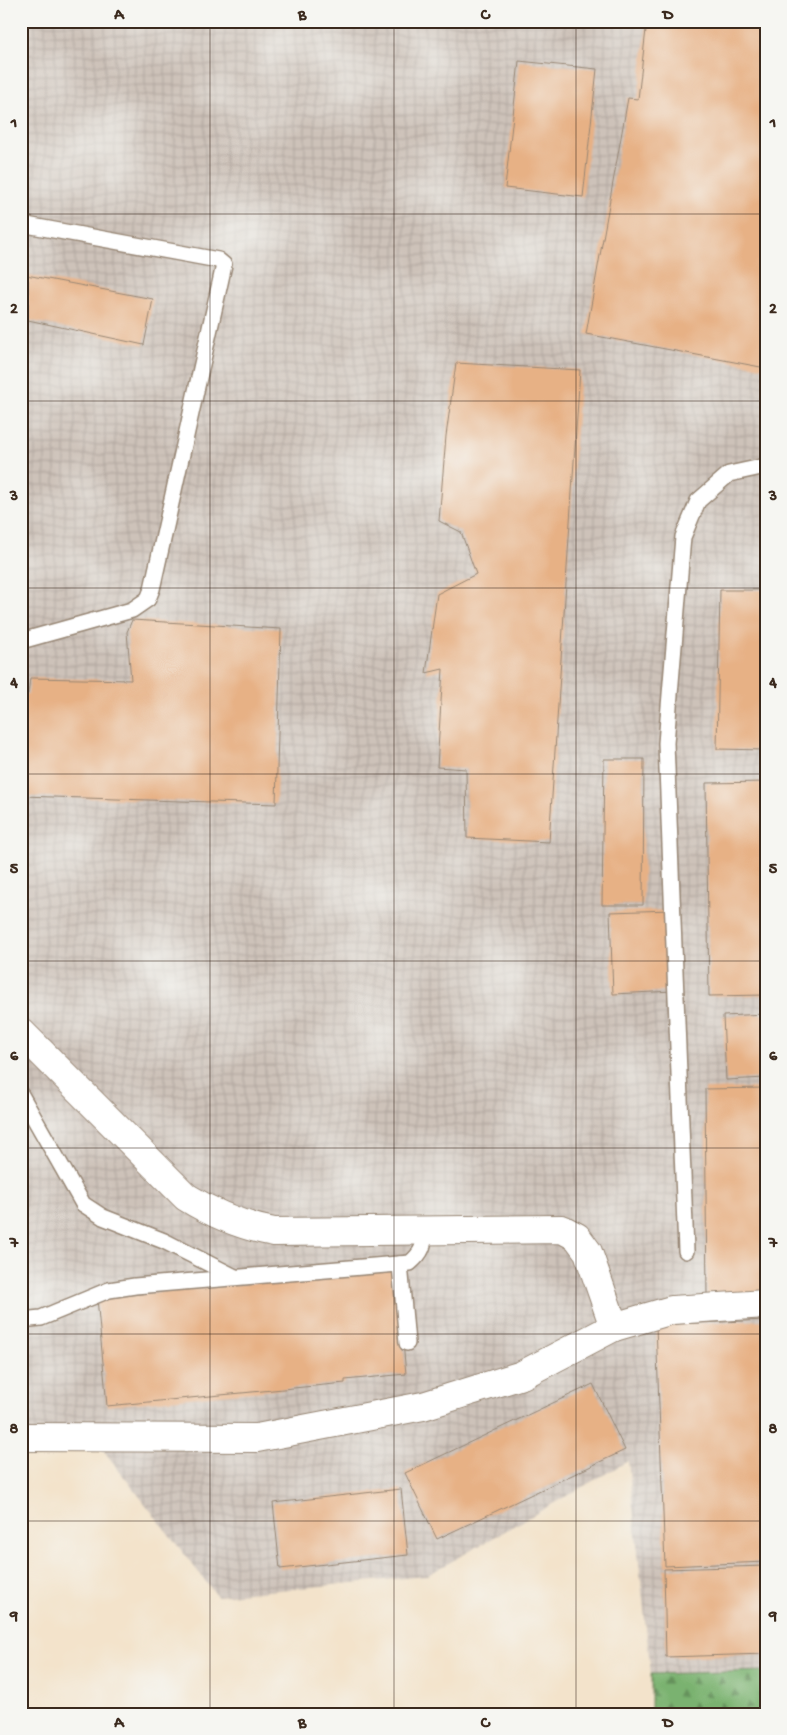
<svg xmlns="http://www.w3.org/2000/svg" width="787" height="1735" font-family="'Gochi Hand',sans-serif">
<defs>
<pattern id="industrial-grid" width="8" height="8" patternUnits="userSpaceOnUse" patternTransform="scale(1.25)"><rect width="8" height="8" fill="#cdc2b9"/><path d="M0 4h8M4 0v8" fill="none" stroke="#b1a79f"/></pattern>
<pattern id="forest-firs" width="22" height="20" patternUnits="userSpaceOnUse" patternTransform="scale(1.25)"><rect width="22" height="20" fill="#7ab270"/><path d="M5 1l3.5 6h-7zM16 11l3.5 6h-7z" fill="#65915b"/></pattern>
</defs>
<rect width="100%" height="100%" fill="#f6f6f2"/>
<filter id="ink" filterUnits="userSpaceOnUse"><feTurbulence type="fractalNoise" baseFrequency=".02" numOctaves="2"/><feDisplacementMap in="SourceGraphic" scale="10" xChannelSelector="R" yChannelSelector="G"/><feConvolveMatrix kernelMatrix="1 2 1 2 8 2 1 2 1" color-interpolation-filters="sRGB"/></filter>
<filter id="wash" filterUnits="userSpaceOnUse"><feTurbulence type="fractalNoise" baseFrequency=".0096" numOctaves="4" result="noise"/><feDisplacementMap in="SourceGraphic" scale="20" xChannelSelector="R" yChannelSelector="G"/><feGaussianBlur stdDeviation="1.12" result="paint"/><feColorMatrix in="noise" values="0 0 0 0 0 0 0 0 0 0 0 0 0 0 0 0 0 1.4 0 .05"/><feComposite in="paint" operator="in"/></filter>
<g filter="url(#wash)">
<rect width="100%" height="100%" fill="#f3e3cb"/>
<path fill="url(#industrial-grid)" d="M21,21h745v1650l-115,3 -23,-213 -202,115 -209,20 -120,-154 -76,-4z"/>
<path fill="url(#forest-firs)" stroke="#5a6e47" d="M766,1671v43h-115v-40z"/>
<g id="blocks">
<g fill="#e7b185">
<path d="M647,21h119v347l-180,-34 42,-236 10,1z"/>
<path d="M519,61l78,8 -14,128 -78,-9z"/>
<path d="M21,274l132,25 -9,46 -116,-25v-40l-4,44h-3z"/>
<path d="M456,363l124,7 -31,472 -82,-4 -1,-69 -29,-2 6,-98 -17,4 11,-79 39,-20 -15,-42 -22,-11 7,-85z"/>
<path d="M720,590h46v160l-49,-1z"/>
<path d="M132,620l149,9 -5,175 -255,-8v-102h7l2,-16 101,2 -4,-48z"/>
<path d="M604,759h40l-1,146h-41z"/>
<path d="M766,782v213l-57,1 -3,-213z"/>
<path d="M671,910l3,81 -61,3 -3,-82z"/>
<path d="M766,1014v64l-40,2 -3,-64z"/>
<path d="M766,1088v207l-59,1 -2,-207z"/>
<path d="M396,1269l10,105 -61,6v3l-238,23 -10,-108z"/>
<path d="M766,1320v242l-101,4 -9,-241z"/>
<path d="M593,1384l32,66 -188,89 -32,-66z"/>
<path d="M401,1489l7,66 -128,14 -7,-66z"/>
<path d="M766,1566v88l-100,3 -2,-88z"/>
</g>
</g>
</g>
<g filter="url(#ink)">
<use href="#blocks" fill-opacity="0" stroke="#978674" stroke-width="1"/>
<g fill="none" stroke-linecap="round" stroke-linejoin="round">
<g stroke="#978674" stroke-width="18">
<g id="service">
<path d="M21,224l197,36 6,5 -72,324 -4,10 -16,11 -111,31"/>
<path d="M21,1095l62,109 20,13 61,24 71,36"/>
<path d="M686,1251l-20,-508 17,-206 15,-36 31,-27 37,-8"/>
<path d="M400,1264l7,79"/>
<path d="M21,1320l20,-2 68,-28 26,-4 275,-23c12,-10 15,-18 14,-33"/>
</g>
</g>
<g stroke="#978674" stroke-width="30">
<g id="minor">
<path d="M21,1032l165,165c29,18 56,29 88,35l288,-3 15,8 11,15 26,75 58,-17 94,-6"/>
<path d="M21,1437l236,1 166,-32 99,-31 92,-48"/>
</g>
</g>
<use href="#service" stroke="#fff" stroke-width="15"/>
<use href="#minor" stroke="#fff" stroke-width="28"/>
</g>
</g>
<path fill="none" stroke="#3b2a1e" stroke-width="1" stroke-opacity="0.55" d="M210,21v1693M394,21v1693M576,21v1693M21,214h745M21,401h745M21,588h745M21,774h745M21,961h745M21,1148h745M21,1334h745M21,1521h745"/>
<rect width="787" height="1735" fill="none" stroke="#f6f6f2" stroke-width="55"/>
<rect x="28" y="28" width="732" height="1680" fill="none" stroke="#3b2a1e" stroke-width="2"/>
<g font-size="16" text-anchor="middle" font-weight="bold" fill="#3b2a1e">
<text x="119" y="19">A</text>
<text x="302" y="19">B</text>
<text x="485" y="19">C</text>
<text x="668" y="19">D</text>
<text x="14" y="127">1</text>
<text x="773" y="127">1</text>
<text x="14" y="313">2</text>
<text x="773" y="313">2</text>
<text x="14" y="500">3</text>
<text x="773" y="500">3</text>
<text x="14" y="687">4</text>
<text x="773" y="687">4</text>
<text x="14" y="873">5</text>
<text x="773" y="873">5</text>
<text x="14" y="1060">6</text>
<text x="773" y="1060">6</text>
<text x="14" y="1247">7</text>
<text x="773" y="1247">7</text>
<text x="14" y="1433">8</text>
<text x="773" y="1433">8</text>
<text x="14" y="1620">9</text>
<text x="773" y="1620">9</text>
<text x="119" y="1727">A</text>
<text x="302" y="1727">B</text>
<text x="485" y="1727">C</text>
<text x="668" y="1727">D</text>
</g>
</svg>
